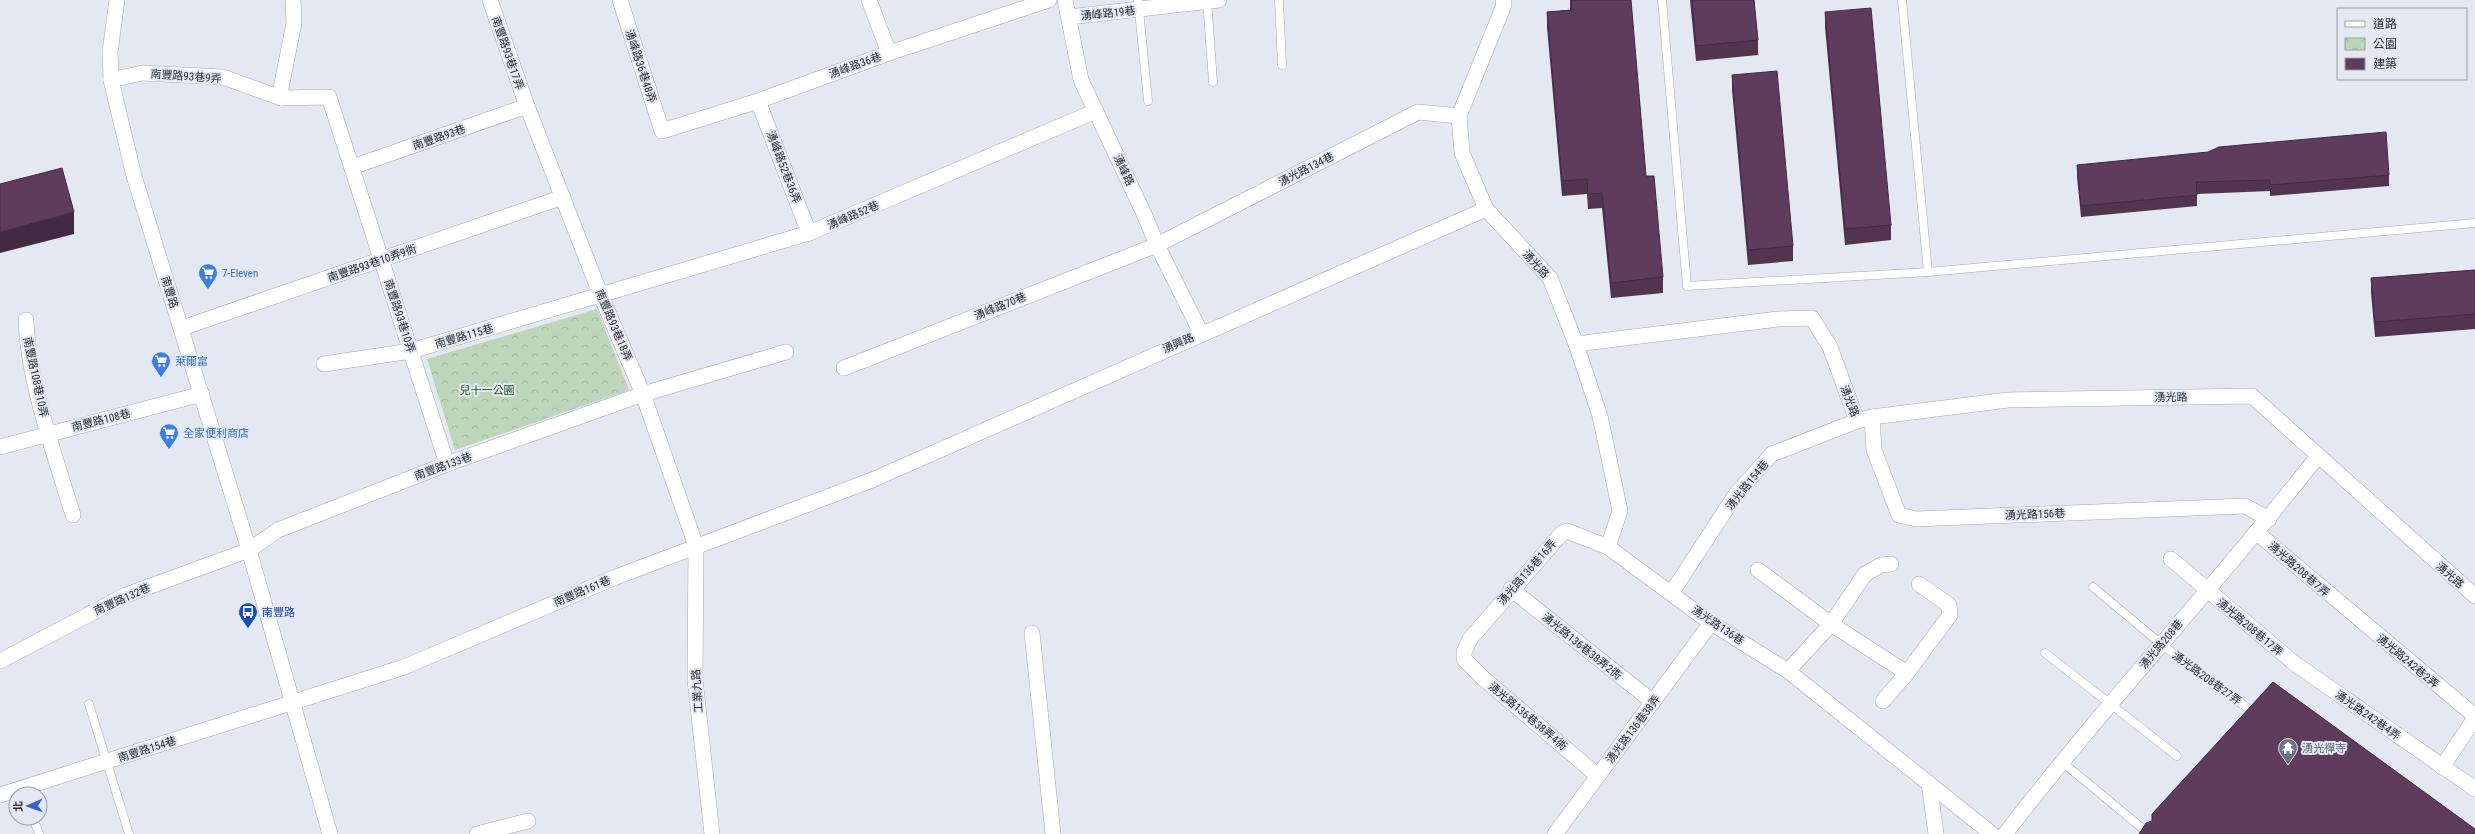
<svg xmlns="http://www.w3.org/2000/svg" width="2475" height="834" font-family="'Roboto Condensed','Noto Sans TC',sans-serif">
<defs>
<pattern id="park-crowns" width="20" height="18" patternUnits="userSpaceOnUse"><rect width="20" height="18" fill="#bdd6ba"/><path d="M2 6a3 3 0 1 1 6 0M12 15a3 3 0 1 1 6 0" fill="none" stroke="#a3b8a0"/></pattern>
</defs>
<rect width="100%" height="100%" fill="#e3e8f3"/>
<path fill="url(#park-crowns)" d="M597,309l32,81 -174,60 -28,-91z"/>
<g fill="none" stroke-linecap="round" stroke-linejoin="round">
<g stroke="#a2a7b1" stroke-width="9">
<g id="lane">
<path d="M1138,0l10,101"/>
<path d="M1207,0l6,82"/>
<path d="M1279,0l3,65"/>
<path d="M1662,0l25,286 241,-14"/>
<path d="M1902,0l26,272 547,-49"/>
<path d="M2093,587l68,57 92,68"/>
<path d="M2045,653l132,103"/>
<path d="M89,704l40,130"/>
<path d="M2061,761l87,72"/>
<path d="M33,818l6,16"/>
</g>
</g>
<g stroke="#a2a7b1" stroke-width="16">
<g id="street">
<path d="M117,0l-7,52 1,28 23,96 115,374 81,284"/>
<path d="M490,0l37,106 74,190 42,98 53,152 -1,134 17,154"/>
<path d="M620,0l42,131 96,-30 131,-48 160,-53"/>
<path d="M869,0l20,53"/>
<path d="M1065,0l16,80 64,136 12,29 44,88"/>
<path d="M1503,0l1,5 -45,111 3,37 24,56 64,69 26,66 202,-25 34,-1 18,29 27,74 15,-4 136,-17 244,-4 223,200"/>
<path d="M1069,17l150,-17"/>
<path d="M111,80l31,-7 81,4 58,21 48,-1 118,367"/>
<path d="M281,98v-10l13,-65 -1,-23"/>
<path d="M758,101l51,132"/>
<path d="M352,167l175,-61"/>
<path d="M26,320c2,61 29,136 47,195"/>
<path d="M182,328l381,-131"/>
<path d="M1576,344l24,72 20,95 -12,36 103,76 77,48 204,163"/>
<path d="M324,364l87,-13 398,-118 287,-122"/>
<path d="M844,368l313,-123 261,-133 41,4"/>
<path d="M1872,417l2,33 25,65 17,4 329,-13 24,13"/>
<path d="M0,447l202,-53"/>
<path d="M2256,532l219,184"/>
<path d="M2171,559l123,104 181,126"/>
<path d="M1758,570l73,54 76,49"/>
<path d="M1511,589l142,113"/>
<path d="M1672,592l64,-98 36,-40 85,-33"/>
<path d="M1032,633l21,201"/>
<path d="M0,661l126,-66 123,-45 29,-20 169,-66 196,-70 143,-42"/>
<path d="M1788,671l43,-47 34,-50 16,-9 10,-1"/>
<path d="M1883,701l24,-28 43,-58 -1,-10 -30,-21"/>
<path d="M2442,767l33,-49"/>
<path d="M1598,776l-114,-97 -20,-20v-7l6,-13 92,-106 5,-2 41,16"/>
<path d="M1929,783l7,51"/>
<path d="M0,795l404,-128 212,-90 256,-97 614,-271"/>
<path d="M477,834l51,-13"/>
<path d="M1555,834l156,-211"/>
<path d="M2005,834c100,-130 212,-249 313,-378"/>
</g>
</g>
<use href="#lane" stroke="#fff" stroke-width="8"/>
<use href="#street" stroke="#fff" stroke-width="15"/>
</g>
<g fill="#523451">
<path d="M1570,0h61l15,176 17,101v16l-52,5 -9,-90 -14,1 -1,-15 -25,2 -15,-169v-15l23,-2z"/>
<path d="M1690,0h64l4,40v15l-62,6z"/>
<path d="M1825,12l66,213v15l-46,5 -20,-218z"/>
<path d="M1732,75l61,171v15l-45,4 -16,-175z"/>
<path d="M2077,165l312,10v11l-119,10v-5l-73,3v12l-116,11 -4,-40z"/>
<path d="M2475,270v59l-100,8 -4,-44v-15z"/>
</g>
<path fill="#422a42" d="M74,212v22l-74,19v-21z"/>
<g fill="#5f3c5e" stroke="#422a42">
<path d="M1571,0h60l15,176h8l9,101 -52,6 -9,-90 -14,1 -1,-15 -25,2 -15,-169 25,-2z"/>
<path d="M1692,0h62l4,40 -62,6z"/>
<path d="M1871,8l20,217 -46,4 -20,-217z"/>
<path d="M1777,71l16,175 -45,4 -16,-175z"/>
<path d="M2386,132l3,43 -119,10v-5l-74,2 1,13 -116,11 -4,-41 131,-13 11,-5z"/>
<path d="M62,168l12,44 -74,20v-48z"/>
<path d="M2475,270v44l-100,8 -4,-44z"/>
<path d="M2273,682l202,147v5h-336l7,-11 6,-2v-7z"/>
</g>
<defs>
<g id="supermarket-pin" transform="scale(1)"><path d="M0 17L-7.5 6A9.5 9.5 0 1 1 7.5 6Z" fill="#3f7fe0" stroke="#e3e8f3"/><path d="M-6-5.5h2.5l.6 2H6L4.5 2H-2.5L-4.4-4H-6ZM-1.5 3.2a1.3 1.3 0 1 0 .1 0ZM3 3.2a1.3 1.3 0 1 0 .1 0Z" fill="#fff"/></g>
<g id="bus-pin" transform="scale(1)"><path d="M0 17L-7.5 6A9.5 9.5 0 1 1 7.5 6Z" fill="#1a4fb4" stroke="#e3e8f3"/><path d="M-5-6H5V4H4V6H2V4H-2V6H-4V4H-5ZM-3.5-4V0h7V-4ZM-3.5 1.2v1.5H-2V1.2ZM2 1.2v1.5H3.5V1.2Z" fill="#fff"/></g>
<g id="temple-pin" transform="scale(1)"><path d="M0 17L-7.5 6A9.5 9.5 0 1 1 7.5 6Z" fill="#6b7280" stroke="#e3e8f3"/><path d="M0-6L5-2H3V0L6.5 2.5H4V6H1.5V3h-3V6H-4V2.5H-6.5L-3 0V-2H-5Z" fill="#fff"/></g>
</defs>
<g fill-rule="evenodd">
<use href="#supermarket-pin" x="208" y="273"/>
<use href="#supermarket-pin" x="161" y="361"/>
<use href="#supermarket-pin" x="169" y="433"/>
<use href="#bus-pin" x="248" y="612"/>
<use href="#temple-pin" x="2288" y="748"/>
</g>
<g text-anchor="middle" stroke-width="4" stroke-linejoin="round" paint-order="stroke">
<g font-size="11" fill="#2a2c30" stroke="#e3e8f3">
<text transform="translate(1108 13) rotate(-6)" y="4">湧峰路19巷</text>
<text transform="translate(508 53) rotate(71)" y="4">南豐路93巷17弄</text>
<text transform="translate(855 65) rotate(-20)" y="4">湧峰路36巷</text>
<text transform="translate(641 66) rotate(72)" y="4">湧峰路36巷48弄</text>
<text transform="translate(186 76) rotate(4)" y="4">南豐路93巷9弄</text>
<text transform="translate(439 137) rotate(-19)" y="4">南豐路93巷</text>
<text transform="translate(784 167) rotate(69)" y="4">湧峰路52巷36弄</text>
<text transform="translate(1306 169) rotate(-27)" y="4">湧光路134巷</text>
<text transform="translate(1124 170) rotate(65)" y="4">湧峰路</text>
<text transform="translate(853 215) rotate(-23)" y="4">湧峰路52巷</text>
<text transform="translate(372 263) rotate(-19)" y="4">南豐路93巷10弄9衖</text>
<text transform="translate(1536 264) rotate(48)" y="4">湧光路</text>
<text transform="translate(170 292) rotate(73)" y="4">南豐路</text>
<text transform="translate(1000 306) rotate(-22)" y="4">湧峰路70巷</text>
<text transform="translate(400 316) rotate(72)" y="4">南豐路93巷10弄</text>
<text transform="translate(614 325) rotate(67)" y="4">南豐路93巷18弄</text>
<text transform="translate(464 336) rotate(-16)" y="4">南豐路115巷</text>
<text transform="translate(1178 343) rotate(-24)" y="4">湧興路</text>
<text transform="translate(36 377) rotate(78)" y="4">南豐路108巷10弄</text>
<text transform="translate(2171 397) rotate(-1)" y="4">湧光路</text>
<text transform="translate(1850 401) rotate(69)" y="4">湧光路</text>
<text transform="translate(101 420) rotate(-14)" y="4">南豐路108巷</text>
<text transform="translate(443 466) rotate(-20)" y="4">南豐路133巷</text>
<text transform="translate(1747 485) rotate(-51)" y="4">湧光路154巷</text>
<text transform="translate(2035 514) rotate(-2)" y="4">湧光路156巷</text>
<text transform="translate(2299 569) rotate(41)" y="4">湧光路208巷7弄</text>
<text transform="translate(1527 572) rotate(-49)" y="4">湧光路136巷16弄</text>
<text transform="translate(2450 575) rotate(41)" y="4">湧光路</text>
<text transform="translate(582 591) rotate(-23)" y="4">南豐路161巷</text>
<text transform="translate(122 599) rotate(-24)" y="4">南豐路132巷</text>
<text transform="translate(1718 625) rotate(34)" y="4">湧光路136巷</text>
<text transform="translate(2250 627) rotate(40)" y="4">湧光路208巷17弄</text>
<text transform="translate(2161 644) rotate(-50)" y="4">湧光路208巷</text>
<text transform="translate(1582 646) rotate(39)" y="4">湧光路136巷38弄2衖</text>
<text transform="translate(2408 661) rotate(40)" y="4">湧光路242巷2弄</text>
<text transform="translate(2207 678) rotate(36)" y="4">湧光路208巷27弄</text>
<text transform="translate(697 691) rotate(-94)" y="4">工業九路</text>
<text transform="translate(2368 715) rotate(35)" y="4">湧光路242巷4弄</text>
<text transform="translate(1528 716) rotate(40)" y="4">湧光路136巷38弄4衖</text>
<text transform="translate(1633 729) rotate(-53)" y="4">湧光路136巷38弄</text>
<text transform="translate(147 749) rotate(-18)" y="4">南豐路154巷</text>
</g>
<g font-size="11" fill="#366cbe" stroke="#e3e8f3" text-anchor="start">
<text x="222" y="277">7-Eleven</text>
<text x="175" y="365">萊爾富</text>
<text x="183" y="437">全家便利商店</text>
</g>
<g font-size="11" fill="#1e5119" stroke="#e3e8f3">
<text x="487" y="394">兒十一公園</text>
</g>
<g font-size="11" fill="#164399" stroke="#e3e8f3" text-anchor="start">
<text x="262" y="616">南豐路</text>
</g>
<g font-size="11" fill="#5b616d" stroke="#e3e8f3" text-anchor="start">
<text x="2302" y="752">湧光禪寺</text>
</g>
</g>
<rect x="2337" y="8" width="130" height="72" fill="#e3e8f3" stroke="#999da5"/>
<rect x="2345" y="21" width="20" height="6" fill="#ffffff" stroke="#999da5"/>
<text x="2373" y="28" font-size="12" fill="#2a2c30">道路</text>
<rect x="2345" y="38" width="20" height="12" fill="url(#park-crowns)" stroke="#999da5"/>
<text x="2373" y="48" font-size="12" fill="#2a2c30">公園</text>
<rect x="2345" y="58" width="20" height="12" fill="#5f3c5e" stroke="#999da5"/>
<text x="2373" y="68" font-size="12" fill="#2a2c30">建築</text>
<g transform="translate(28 806) rotate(268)"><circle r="19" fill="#e3e8f3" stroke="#999da5"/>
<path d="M0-3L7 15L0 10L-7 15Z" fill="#3a5dcf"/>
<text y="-6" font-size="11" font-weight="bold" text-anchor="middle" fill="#2a2c30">北</text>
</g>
</svg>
